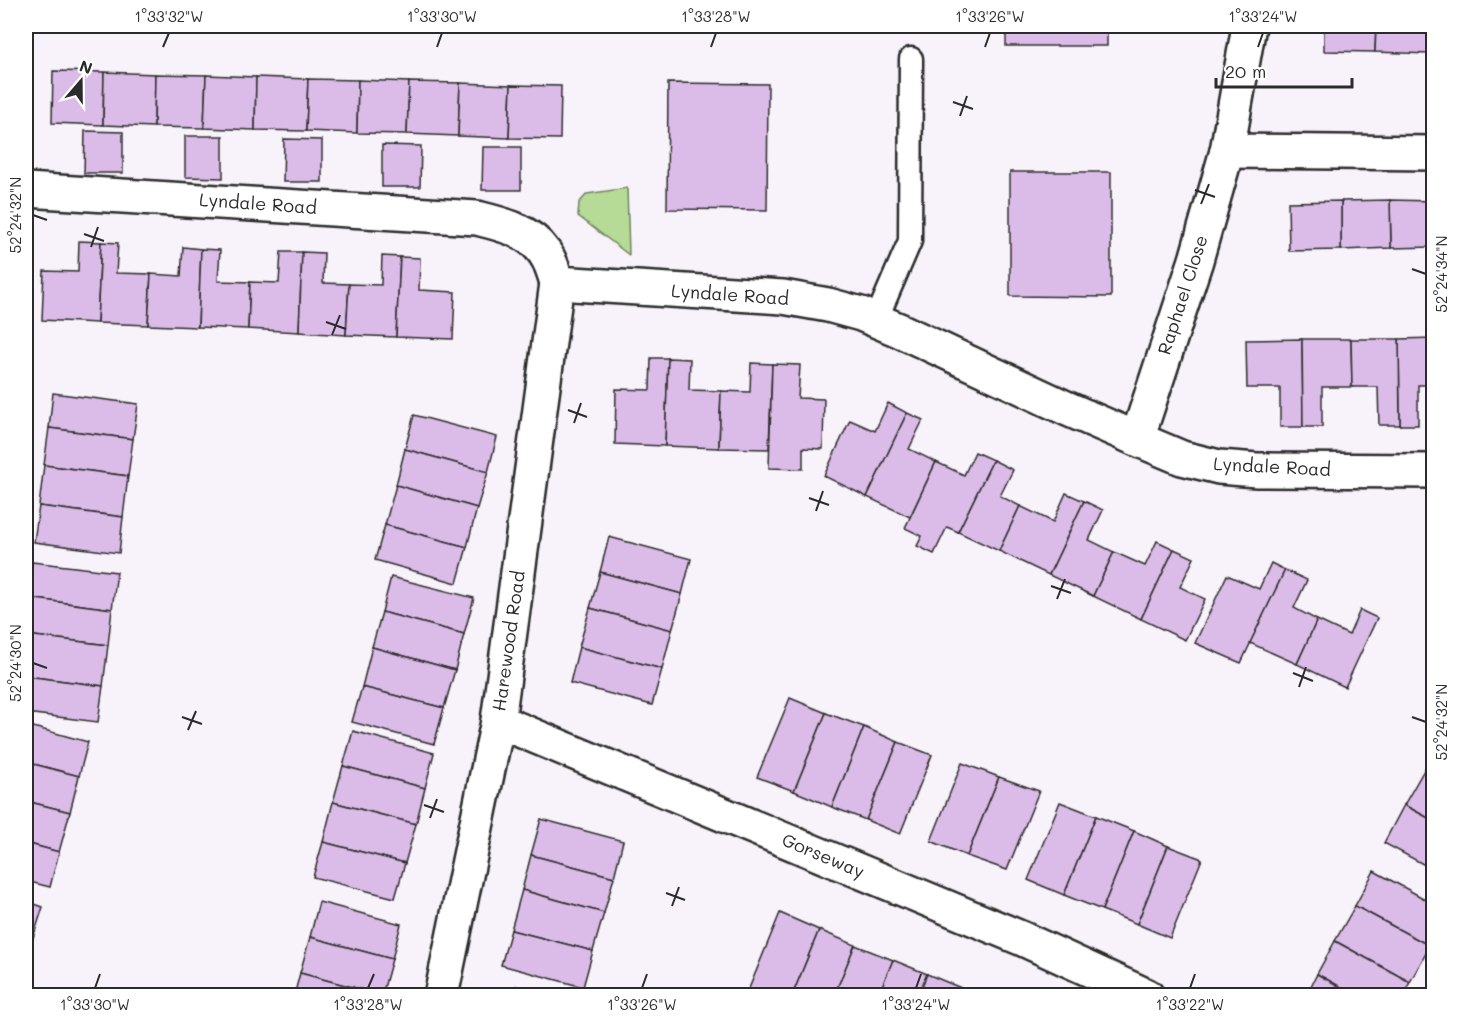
<svg xmlns="http://www.w3.org/2000/svg" width="1459" height="1021" font-family="Mali,sans-serif">
<rect width="100%" height="100%" fill="#f8f2fa"/>
<filter id="ink" filterUnits="userSpaceOnUse"><feTurbulence type="fractalNoise" baseFrequency=".0167" numOctaves="2"/><feDisplacementMap in="SourceGraphic" scale="12" xChannelSelector="R" yChannelSelector="G"/><feConvolveMatrix kernelMatrix="1 2 1 2 8 2 1 2 1" color-interpolation-filters="sRGB"/></filter>
<g filter="url(#ink)">
<path fill="#b6db96" stroke="#708360" stroke-width="1.5" d="M627,188l2,67 -51,-39 1,-13 8,-9z"/>
<g fill="#dbbce8" stroke="#2b2b2b" stroke-width="1.5">
<rect x="1006" y="26" width="101" height="20"/>
<path d="M1324,26h52l-1,26 -51,-1z"/>
<path d="M1376,26h54v28l-55,-2z"/>
<rect x="1430" y="26" width="4" height="28"/>
<path d="M53,71l51,1 -1,53 -51,-2z"/>
<path d="M104,72l51,2 -1,53 -51,-2z"/>
<path d="M155,74l51,1 -2,53 -50,-1z"/>
<path d="M206,75l50,2 -1,53 -51,-2z"/>
<path d="M256,77l52,2 -2,52 -51,-1z"/>
<path d="M308,79l50,1 -1,53 -51,-2z"/>
<path d="M358,80l51,2 -2,52 -50,-1z"/>
<path d="M409,82l51,1 -2,53 -51,-2z"/>
<path d="M460,83l51,2 -2,53 -51,-2z"/>
<path d="M668,83l100,1 -1,126 -100,-1z"/>
<path d="M511,85l50,1 -1,53 -51,-1z"/>
<path d="M85,131l38,1v41h-39z"/>
<path d="M185,136h38v42l-38,-1z"/>
<path d="M284,139l38,1v42h-39z"/>
<path d="M382,145l39,1 -1,41h-38z"/>
<path d="M483,147h38v43h-39z"/>
<path d="M1010,172h101v125l-101,-1z"/>
<path d="M1390,200l44,1v46l-43,1z"/>
<path d="M1390,200l1,48 -50,2v-49z"/>
<path d="M1341,201v49l-52,1 -1,-49z"/>
<path d="M79,241l22,1 -4,81 -55,-3 2,-49 34,1z"/>
<path d="M101,242l17,1 -2,30 35,1 -3,51 -51,-2z"/>
<path d="M183,247l18,2 -3,78 -50,-2 3,-51 30,2z"/>
<path d="M201,249l19,1 -2,31 32,1 -2,47 -50,-2z"/>
<path d="M281,252h21l-3,80 -51,-3 2,-47 29,1z"/>
<path d="M302,252l22,1 -1,30 26,1 -3,51 -47,-3z"/>
<path d="M382,256l18,1 -4,80 -50,-2 3,-51 32,1z"/>
<path d="M400,257l20,1 -1,32 36,2 -2,47 -57,-2z"/>
<path d="M1434,338v47h-16v40h-18l-1,-86z"/>
<path d="M1302,339l1,88h-23v-39h-33l-1,-48z"/>
<path d="M1302,339h49l1,48h-30v40h-19z"/>
<path d="M1351,339h48l1,86h-21l-1,-38h-26z"/>
<path d="M651,358h17l-3,88 -50,-2 1,-55 34,1z"/>
<path d="M668,358l22,1 -1,31 32,1 -2,57 -54,-2z"/>
<path d="M751,363l21,1 -3,85 -50,-1 2,-57 29,1z"/>
<path d="M772,364l28,1 -2,33 26,1 -1,50 -20,-1v21l-34,-1z"/>
<path d="M53,393l85,11 -5,35 -84,-11z"/>
<path d="M888,403l19,10 -40,84 -43,-21 26,-56 25,11z"/>
<path d="M907,413l16,7 -14,29 27,13 -26,55 -43,-20z"/>
<path d="M414,415l83,22 -9,35 -83,-23z"/>
<path d="M49,428l84,11 -5,37 -84,-11z"/>
<path d="M405,449l83,23 -11,36 -81,-23z"/>
<path d="M975,452l18,8 -35,72 -11,-5 -13,27 -17,-8 5,-10 -17,-8 31,-66 28,13z"/>
<path d="M993,460l20,10 -13,26 20,10 -21,45 -41,-19z"/>
<path d="M44,465l84,11 -5,41 -84,-11z"/>
<path d="M396,485l81,23 -10,39 -82,-22z"/>
<path d="M1066,493l18,8 -35,74 -50,-24 21,-45 33,16z"/>
<path d="M1084,501l19,9 -14,30 25,12 -21,44 -44,-21z"/>
<path d="M39,506l84,11 -4,36 -85,-11z"/>
<path d="M385,525l82,22 -10,36 -82,-23z"/>
<path d="M609,537l82,22 -9,35 -82,-22z"/>
<path d="M1157,541l17,8 -33,70 -48,-23 21,-44 31,14z"/>
<path d="M1174,549l20,9 -14,29 25,12 -20,41 -44,-21z"/>
<path d="M32,562l85,10 -5,37 -84,-11z"/>
<path d="M1271,563l14,7 -44,93 -46,-20 32,-68 32,14z"/>
<path d="M1285,570l22,10 -13,28 23,12 -20,44 -47,-21z"/>
<path d="M600,572l82,22 -10,36 -82,-22z"/>
<path d="M391,577l83,21 -10,36 -82,-22z"/>
<path d="M28,598l84,11 -4,36 -82,-10v-17z"/>
<path d="M590,608l82,22 -10,39 -83,-22z"/>
<path d="M1360,610l17,8 -32,69 -48,-23 20,-44 32,15z"/>
<path d="M382,612l82,22 -9,36 -83,-23z"/>
<path d="M26,635l82,10 -5,41 -77,-10z"/>
<path d="M372,647l83,23 -11,38 -82,-21z"/>
<path d="M579,647l83,22 -10,36 -82,-22z"/>
<path d="M26,676l77,10 -5,36 -72,-9z"/>
<path d="M362,687l82,21 -10,36 -82,-22z"/>
<path d="M790,698l36,15 -32,78 -37,-14z"/>
<path d="M826,713l38,14 -32,80 -38,-16z"/>
<path d="M26,725l62,17 -9,34 -53,-14z"/>
<path d="M864,727l34,15 -32,78 -34,-13z"/>
<path d="M353,731l81,22 -9,35 -82,-22z"/>
<path d="M898,742l34,13 -32,79 -34,-14z"/>
<path d="M26,762l53,14 -9,36 -44,-11z"/>
<path d="M962,763l37,14 -32,79 -36,-15z"/>
<path d="M1428,763l6,3v55l-30,-16z"/>
<path d="M343,766l82,22 -9,36 -83,-22z"/>
<path d="M999,777l40,14 -32,79 -40,-14z"/>
<path d="M26,801l44,11 -11,40 -33,-9z"/>
<path d="M333,802l83,22 -11,39 -82,-21z"/>
<path d="M1060,802l36,14 -32,79 -36,-15z"/>
<path d="M1404,805l30,16v49l-50,-27z"/>
<path d="M1096,816l38,15 -32,79 -38,-15z"/>
<path d="M541,819l82,22 -9,36 -83,-22z"/>
<path d="M1134,831l34,15 -31,78 -35,-14z"/>
<path d="M323,842l82,21 -10,35 -82,-21z"/>
<path d="M26,843l33,9 -9,35 -24,-6z"/>
<path d="M1168,846l34,13 -32,79 -33,-14z"/>
<path d="M531,855l83,22 -10,36 -82,-23z"/>
<path d="M1374,871l60,33v36l-4,6 -75,-40z"/>
<path d="M522,890l82,23 -11,38 -82,-21z"/>
<path d="M26,901l17,6 -11,34 -6,-2z"/>
<path d="M319,902l82,22 -9,35 -82,-22z"/>
<path d="M1355,906l75,40 -20,36 -75,-41z"/>
<path d="M780,913l39,17 -27,66h-35l-9,-5z"/>
<path d="M511,930l82,21 -10,36 -82,-22z"/>
<path d="M819,930l36,15 -21,51h-42z"/>
<path d="M310,937l82,22 -10,36 -82,-22z"/>
<path d="M1335,941l75,41 -7,14h-46l-40,-22z"/>
<path d="M855,945l38,15 -15,36h-44z"/>
<path d="M893,960l34,14 -9,22h-40z"/>
<path d="M300,973l82,22v1h-88z"/>
<path d="M927,974l34,14 -3,8h-40z"/>
<path d="M1317,974l40,22h-51z"/>
<path d="M516,986l36,10h-39z"/>
</g>
<g fill="none" stroke-linecap="round" stroke-linejoin="round">
<g stroke="#2b2b2b" stroke-width="27">
<path id="service" d="M876,320l34,-79 1,-182"/>
</g>
<g stroke="#2b2b2b" stroke-width="38">
<g id="minor">
<path d="M1227,151l207,2"/>
<path d="M26,190l451,28c24,6 52,12 67,34 7,9 10,20 13,31l226,14 45,8 33,9 38,16 169,79 69,30 45,19 37,9 38,3 177,1"/>
<path d="M1137,439l59,-179 31,-109 22,-125"/>
<path d="M498,721l525,218 124,57"/>
<path d="M441,996l57,-275 59,-438"/>
</g>
</g>
<use href="#service" stroke="#fff" stroke-width="22"/>
<use href="#minor" stroke="#fff" stroke-width="33"/>
</g>
</g>
<path fill="none" stroke="#2b2b2b" stroke-width="2" d="M163,47l6,-14M437,47l5,-14M711,47l5,-14M985,47l5,-14M1258,47l5,-14M953,102l20,7M960,116l7,-20M1195,190l20,7M1201,204l8,-20M33,215l14,5M84,234l20,7M91,247l7,-20M1412,269l14,5M326,322l20,7M332,335l8,-20M568,410l19,7M574,423l7,-20M809,498l20,7M816,511l7,-20M1051,586l20,7M1057,599l8,-20M33,663l14,5M1293,673l20,8M1299,687l7,-20M182,717l20,7M1412,717l14,5M188,730l8,-19M424,805l20,7M430,818l7,-19M666,893l19,7M672,906l7,-19M95,988l5,-14M368,988l6,-14M642,988l5,-14M916,988l5,-14M1190,988l5,-14"/>
<g text-anchor="middle" stroke-width="5" stroke-linejoin="round" paint-order="stroke">
<g font-size="18" fill="#2b2b2b" stroke="#fff">
<text transform="translate(258 204) rotate(4)" y="6">Lyndale Road</text>
<text transform="translate(730 295) rotate(4)" y="6">Lyndale Road</text>
<text transform="translate(1183 295) rotate(-72)" y="6">Raphael Close</text>
<text transform="translate(1272 467) rotate(3)" y="6">Lyndale Road</text>
<text transform="translate(509 641) rotate(-82)" y="6">Harewood Road</text>
<text transform="translate(823 856) rotate(23)" y="6">Gorseway</text>
</g>
</g>
<rect width="1459" height="1021" fill="none" stroke="#fff" stroke-width="66"/>
<g transform="translate(81 81) rotate(20)" stroke="#ffffff" stroke-width="4.5" paint-order="stroke">
<path d="M0-4.5L10 22L0 15L-10 22Z" fill="#2b2b2b"/>
<text y="-9" font-size="16" font-weight="bold" text-anchor="middle" fill="#2b2b2b">N</text>
</g>
<path d="M1216 78v9h136v-9" fill="none" stroke="#2b2b2b" stroke-width="3"/>
<text x="1225" y="78" font-size="18" fill="#2b2b2b" stroke="#ffffff" stroke-width="4.5" paint-order="stroke">20 m</text>
<rect x="33" y="33" width="1393" height="955" fill="none" stroke="#2b2b2b" stroke-width="2"/>
<g font-size="15" text-anchor="middle" fill="#2b2b2b">
<text x="169" y="22">1°33'32"W</text>
<text x="442" y="22">1°33'30"W</text>
<text x="716" y="22">1°33'28"W</text>
<text x="990" y="22">1°33'26"W</text>
<text x="1263" y="22">1°33'24"W</text>
<text transform="translate(16 215) rotate(-90)" y="5">52°24'32"N</text>
<text transform="translate(1442 274) rotate(-90)" y="5">52°24'34"N</text>
<text transform="translate(16 663) rotate(-90)" y="5">52°24'30"N</text>
<text transform="translate(1442 722) rotate(-90)" y="5">52°24'32"N</text>
<text x="95" y="1010">1°33'30"W</text>
<text x="368" y="1010">1°33'28"W</text>
<text x="642" y="1010">1°33'26"W</text>
<text x="916" y="1010">1°33'24"W</text>
<text x="1190" y="1010">1°33'22"W</text>
</g>
</svg>
